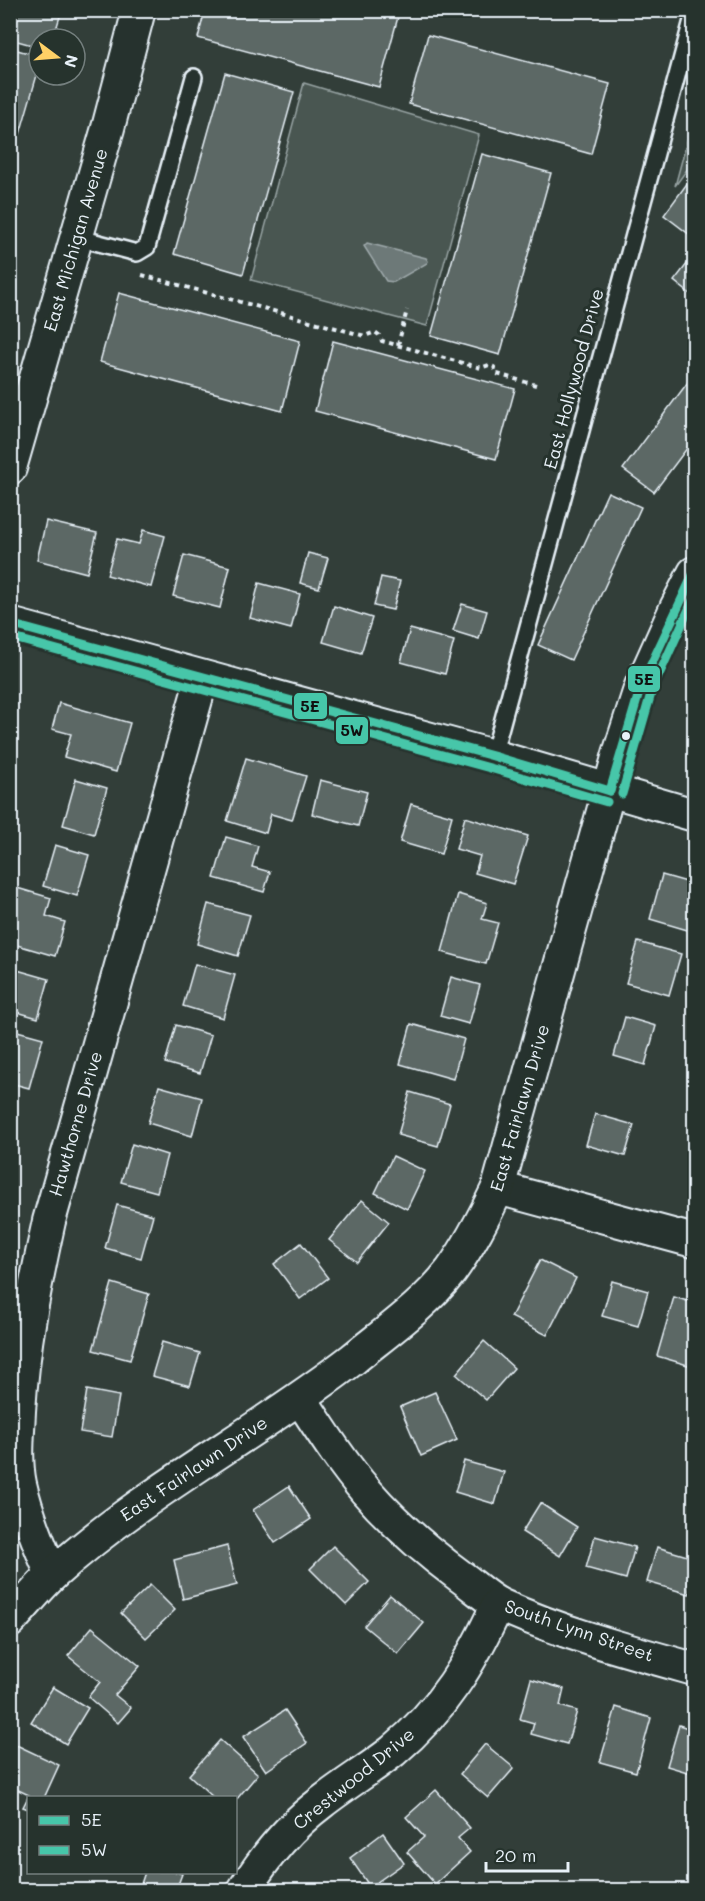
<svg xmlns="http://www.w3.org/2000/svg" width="705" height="1901" font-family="Mali,sans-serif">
<rect width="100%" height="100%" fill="#323e39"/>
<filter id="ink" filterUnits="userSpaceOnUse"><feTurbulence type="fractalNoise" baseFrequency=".0167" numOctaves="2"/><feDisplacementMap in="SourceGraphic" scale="12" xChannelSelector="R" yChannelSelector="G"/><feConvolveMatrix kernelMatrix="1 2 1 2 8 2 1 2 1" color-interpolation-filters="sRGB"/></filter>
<g filter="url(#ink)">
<g fill="#495651" stroke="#98a4a4" stroke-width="1.5">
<path d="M304,83l175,52 -52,191 -176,-46z"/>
<path d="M694,115v45l-19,26z"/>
</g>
<path fill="#6d7978" stroke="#9ea9ab" stroke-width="1.5" d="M367,243l59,15 2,3 -1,2 -33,19 -8,-1 -22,-35z"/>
<g fill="#5c6865" stroke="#e8f1f8" stroke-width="1.5">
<path d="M10,10h52l-9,29h-14v8l-29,-8z"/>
<path d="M205,10h168l25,7 -19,70 -181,-49z"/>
<path d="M428,35l182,49 -19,70 -182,-50z"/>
<path d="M10,48l29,8v12l-19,66 -10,-2z"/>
<path d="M225,73l69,19 -51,182 -69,-20z"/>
<path d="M482,154l69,19 -51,182 -69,-19z"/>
<path d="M694,174v64l-30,-23z"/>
<path d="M694,255v42l-20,-16z"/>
<path d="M119,293l181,48 -18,70 -182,-49z"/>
<path d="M333,341l182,48 -19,70 -181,-48z"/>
<path d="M694,374v65l-40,53 -31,-23z"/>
<path d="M608,492l33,15 -70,153 -33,-15z"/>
<path d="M46,521l51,12 -10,40 -50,-13z"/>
<path d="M143,530l22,6 -14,51 -44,-12 10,-36 22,5z"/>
<path d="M308,553l20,5 -9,30 -19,-5z"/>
<path d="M184,555l46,12 -10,41 -47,-12z"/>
<path d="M381,577l19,4 -7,29 -19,-4z"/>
<path d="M259,583l41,11 -9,35 -41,-11z"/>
<path d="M462,604l25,7 -8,28 -26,-8z"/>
<path d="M334,606l38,12 -11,35 -38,-11z"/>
<path d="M410,629l44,12 -9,33 -44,-12z"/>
<path d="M59,703l71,20 -14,49 -52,-15 7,-23 -19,-5z"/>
<path d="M246,758l60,18 -14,44 -21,-6 -5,19 -39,-12z"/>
<path d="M76,779l31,9 -13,46 -31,-9z"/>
<path d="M320,780l47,12 -9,34 -46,-12z"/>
<path d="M411,804l41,12 -11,38 -41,-12z"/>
<path d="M465,817l63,19 -15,48 -38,-11 5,-17 -24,-7z"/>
<path d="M226,837l32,9 -6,21 18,5 -6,20 -50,-14z"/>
<path d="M55,845l34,10 -12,41 -34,-10z"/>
<path d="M662,875l32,9v48l-44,-13z"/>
<path d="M17,888l34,10 -5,18 19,6 -10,34 -45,-13v-33z"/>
<path d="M458,894l29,9 -5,16 16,4 -12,41 -44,-12z"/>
<path d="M208,904l42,11 -12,41 -41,-12z"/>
<path d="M638,942l43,12 -12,41 -43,-12z"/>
<path d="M195,964l40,11 -12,43 -40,-12z"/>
<path d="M10,968l39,11 -11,39 -28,-8z"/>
<path d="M451,977l29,8 -11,39 -29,-8z"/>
<path d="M625,1017l31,9 -11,39 -31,-9z"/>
<path d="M411,1024l53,15 -11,40 -53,-15z"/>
<path d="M176,1025l35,10 -11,38 -35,-10z"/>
<path d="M10,1029l33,9 -14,50 -19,-5z"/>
<path d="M159,1086l43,12 -10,38 -44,-13z"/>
<path d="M410,1092l40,12 -12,42 -40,-11z"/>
<path d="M595,1114l39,11 -9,31 -39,-11z"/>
<path d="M132,1144l35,11 -10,37 -36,-10z"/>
<path d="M393,1156l32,15 -18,38 -32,-16z"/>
<path d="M362,1200l27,22 -32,40 -28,-22z"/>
<path d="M117,1205l36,10 -12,43 -36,-10z"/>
<path d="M301,1243l27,35 -28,21 -26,-35z"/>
<path d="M540,1260l36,18 -29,57 -36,-18z"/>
<path d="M612,1281l36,10 -10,35 -36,-10z"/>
<path d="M112,1283l37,11 -19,66 -37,-10z"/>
<path d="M674,1297l20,6v49l-3,14 -34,-10z"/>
<path d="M484,1341l30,27 -28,32 -30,-26z"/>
<path d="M162,1342l38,11 -10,33 -38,-10z"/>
<path d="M87,1390l32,6 -7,41 -32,-5z"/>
<path d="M435,1392l22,48 -36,16 -21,-49z"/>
<path d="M464,1461l40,11 -9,32 -40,-12z"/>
<path d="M289,1486l22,33 -36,24 -22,-33z"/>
<path d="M540,1503l37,24 -17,29 -38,-24z"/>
<path d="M595,1536l40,11 -9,32 -40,-11z"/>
<path d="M227,1546l10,39 -54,14 -9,-39z"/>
<path d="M333,1546l36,36 -23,23 -36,-36z"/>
<path d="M657,1547l37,11v17l-5,19 -42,-12z"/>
<path d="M150,1585l25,25 -29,28 -25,-25z"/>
<path d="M390,1595l34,28 -26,31 -34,-28z"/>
<path d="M92,1627l48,39 -25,29 16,13 -13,15 -30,-26 12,-15 -32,-26z"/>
<path d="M531,1679l33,10 -4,17 17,5 -10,33 -36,-10 3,-11 -14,-4z"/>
<path d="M53,1687l35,21 -22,36 -35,-22z"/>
<path d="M616,1707l35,11 -15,54 -36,-10z"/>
<path d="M285,1710l22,33 -41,28 -23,-34z"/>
<path d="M679,1725l15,5v44l-27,-8z"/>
<path d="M220,1740l38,34 -22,26v-2h-22l-25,-23z"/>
<path d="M10,1742l49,23 -15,33h-16v11l-5,-2 6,-12 -19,-9z"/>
<path d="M485,1744l29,24 -26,30 -28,-24z"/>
<path d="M436,1790l34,38 -12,10 12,14 -35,32 -28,-32 17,-15 -18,-20z"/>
<path d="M383,1833l21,30 -34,24 -20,-29z"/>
<path d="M145,1872h32l5,2 -6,16h-37z"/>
</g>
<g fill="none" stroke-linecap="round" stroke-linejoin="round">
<g stroke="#e8f1f8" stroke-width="20">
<g id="service">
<path d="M76,237l61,16 10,-6 47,-170"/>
<path d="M493,756l201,-743"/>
</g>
</g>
<g stroke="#e8f1f8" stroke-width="36">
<g id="minor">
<path d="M10,468l98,-340 31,-118"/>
<path d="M10,624l483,132 201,59"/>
<path d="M498,1188l196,53"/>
<path d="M300,1398c21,32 41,64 66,93 27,31 60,60 94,85 13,9 26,22 40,29 62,28 129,46 194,64"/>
<path d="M52,1575c-12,-29 -25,-60 -32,-91 -5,-24 -2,-49 -1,-73 4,-66 16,-126 30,-190l153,-543"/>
<path d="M10,1621c14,-15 28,-33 43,-47 92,-83 203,-140 300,-215 33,-27 72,-54 98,-88 19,-26 33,-54 47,-83l121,-434 22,-68 35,-78 18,-35"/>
<path d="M244,1890c21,-34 46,-64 78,-88 23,-18 48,-33 71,-51 50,-42 78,-88 105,-147"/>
</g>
</g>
<g stroke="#e8f1f8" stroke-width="4" stroke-dasharray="4.5 4.5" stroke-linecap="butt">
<path d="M142,275l223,61 10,-4 4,3 3,6 99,27 8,-3 5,2 3,7 39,11"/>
<path d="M398,345l9,-35"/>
</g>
<use href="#service" stroke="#26332d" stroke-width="15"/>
<use href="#minor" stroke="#26332d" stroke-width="32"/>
<g stroke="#26332d" stroke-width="14">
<g id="bus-1">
<path d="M10,624l483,132 117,35"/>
<path d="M610,791l31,-105 53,-113"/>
</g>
</g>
<g stroke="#26332d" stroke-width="14">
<g id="bus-2">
<path d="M10,637l480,131 117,34"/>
<path d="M622,794l30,-104 42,-92"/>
</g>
</g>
<use href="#bus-1" stroke="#46c6a9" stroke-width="9"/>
<use href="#bus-2" stroke="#46c6a9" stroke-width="9"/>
</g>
</g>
<circle fill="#e8f1f8" stroke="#26332d" stroke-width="2" cx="626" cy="736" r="5"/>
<g text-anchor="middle" stroke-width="6" stroke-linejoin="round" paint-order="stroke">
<g font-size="18" fill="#e8f1f8" stroke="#26332d">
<text transform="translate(76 240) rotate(-74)" y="6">East Michigan Avenue</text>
<text transform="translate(574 379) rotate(-75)" y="6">East Hollywood Drive</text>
<text transform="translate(520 1108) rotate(-74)" y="6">East Fairlawn Drive</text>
<text transform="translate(76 1124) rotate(-74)" y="6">Hawthorne Drive</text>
<text transform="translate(194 1469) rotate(-34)" y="6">East Fairlawn Drive</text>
<text transform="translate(579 1631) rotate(19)" y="6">South Lynn Street</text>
<text transform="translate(354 1779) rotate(-39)" y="6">Crestwood Drive</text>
</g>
</g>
<g stroke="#26332d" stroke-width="2">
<rect x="627" y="665" width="34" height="28" rx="6" fill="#46c6a9"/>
<rect x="293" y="692" width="35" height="28" rx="6" fill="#46c6a9"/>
<rect x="335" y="716" width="34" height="29" rx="6" fill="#46c6a9"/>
</g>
<g font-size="16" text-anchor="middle" font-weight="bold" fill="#111">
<text x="644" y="685">5E</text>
<text x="310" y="712">5E</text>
<text x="352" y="736">5W</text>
</g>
<rect width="705" height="1901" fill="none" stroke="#26332d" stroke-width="36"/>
<rect x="18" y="18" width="669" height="1865" fill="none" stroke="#e8f1f8" stroke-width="2" filter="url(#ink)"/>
<rect x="27" y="1796" width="210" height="78" fill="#26332d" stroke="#747f7e" stroke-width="1.5"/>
<rect x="39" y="1816" width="30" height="9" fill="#46c6a9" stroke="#747f7e" stroke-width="1.5"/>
<text x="81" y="1826" font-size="18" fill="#e8f1f8">5E</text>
<rect x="39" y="1846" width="30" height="9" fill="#46c6a9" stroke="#747f7e" stroke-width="1.5"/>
<text x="81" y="1856" font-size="18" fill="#e8f1f8">5W</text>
<g transform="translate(57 57) rotate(106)"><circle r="28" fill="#26332d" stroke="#747f7e" stroke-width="1.5"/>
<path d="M0-4.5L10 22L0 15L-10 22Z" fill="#ffd166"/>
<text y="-9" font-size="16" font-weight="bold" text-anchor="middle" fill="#e8f1f8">N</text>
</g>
<path d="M486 1862v9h82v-9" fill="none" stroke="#e8f1f8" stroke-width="3"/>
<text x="495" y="1862" font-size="18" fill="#e8f1f8" stroke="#26332d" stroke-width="4.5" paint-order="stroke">20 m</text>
</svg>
